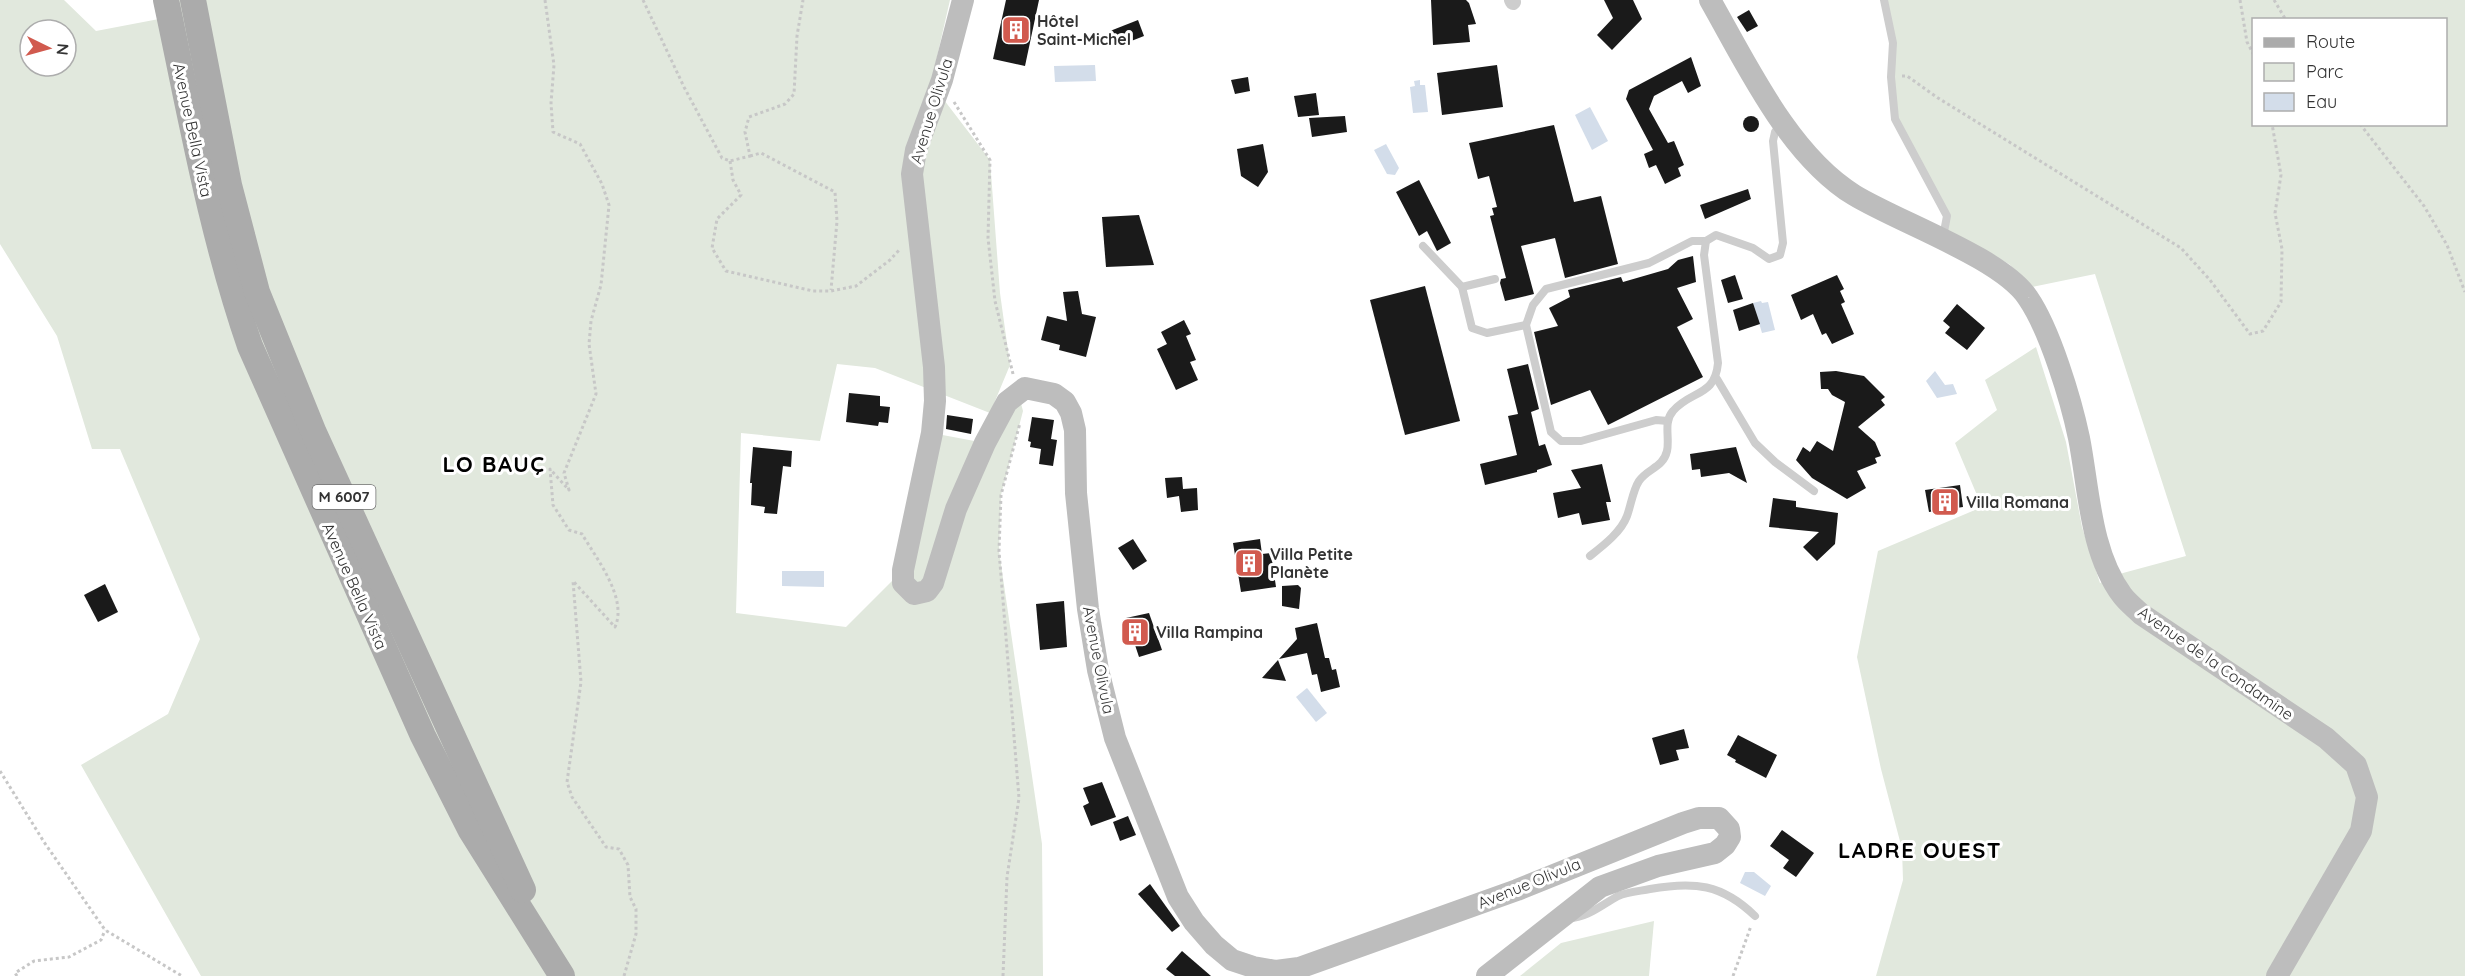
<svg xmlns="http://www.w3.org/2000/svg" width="2465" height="976" font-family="Quicksand,sans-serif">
<rect width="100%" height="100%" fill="#fff"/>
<g fill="#e1e8dd" fill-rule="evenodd">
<path d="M0,0h64l32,31 63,-12 -4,-19h795l-19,83 59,77 10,133 10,72 -20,48 -115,-45 -38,-4 -17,77 -79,-8 -5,180 110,14 57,-57 29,-137 53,10 33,-51 5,19 -22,84 -2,56 43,293 1,132h-842l-120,-211 87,-51 32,-75 -80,-190h-28l-35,-113 -57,-92zM30,30h36v36h-36z"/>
<path d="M1884,0h581v976h-589l27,-96 -1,-31 -21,-80 -24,-112 21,-106 104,-44 -27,-64 42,-33 -12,-30 51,-33 30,95 16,85 18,56 23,-10 63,-17 -91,-282 -63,13 -23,-23 -62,-34 -1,-14 -51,-97 -2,-76zM2254,20h192v104h-192z"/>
<path d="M1654,921l-5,55h-129l41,-33z"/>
</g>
<g fill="#d3ddea">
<path d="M1095,65l1,16 -41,1 -1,-16z"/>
<path d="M1420,80v5h5l3,27 -15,1 -3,-26 5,-1 -1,-5z"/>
<path d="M1590,107l18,34 -16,9 -17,-35z"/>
<path d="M1386,144l13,24 -4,7 -8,-1 -13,-24z"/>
<path d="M1761,301l1,2 6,-1 7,28 -13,3 -9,-30z"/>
<path d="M1935,371l10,14 8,-1 4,10 -20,4 -11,-17z"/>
<path d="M782,571h42v16l-42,-1z"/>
<path d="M1307,688l20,25 -11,9 -20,-25z"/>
<path d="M1745,872h9l17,14 -6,10 -25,-13z"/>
</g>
<g fill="#1a1a1a">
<path d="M1006,0h33l-14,66 -32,-7z"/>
<path d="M1431,0h35l3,3 7,21 -8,1 2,17 -37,3z"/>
<path d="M1604,0h29l9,19 -30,31 -15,-15 16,-17z"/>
<path d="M1749,10l9,16 -11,6 -10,-15z"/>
<path d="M1138,20l6,16 -28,11 -6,-16z"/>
<path d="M1691,57l10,29 -13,7 -6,-12 -28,15 -5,13 19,34 6,-2 10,24 -6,3 3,8 -16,8 -9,-19 -7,3 -5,-14 9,-4 -27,-51 3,-9z"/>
<path d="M1497,65l6,42 -61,8 -5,-42z"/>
<path d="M1248,77l2,14 -15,3 -4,-14z"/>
<path d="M1316,93l3,22 -21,2 -4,-21z"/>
<circle cx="1751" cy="124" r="8"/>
<path d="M1345,116l2,16 -35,5 -3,-19z"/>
<path d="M1554,125l20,77 27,-6 17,68 -53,14 -10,-40 -34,8 13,48 -29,7 -5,-18 1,-4 5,-1 -16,-62 4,-1 -2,-7 5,-1 -8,-31 -11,3 -9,-36z"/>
<path d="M1263,144l5,28 -10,15 -17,-11 -4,-27z"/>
<path d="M1419,180l32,63 -14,8 -10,-20 -8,5 -23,-44z"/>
<path d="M1748,189l3,10 -46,20 -5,-14z"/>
<path d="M1139,215l15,50 -48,2 -4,-50z"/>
<path d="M1693,256l3,26 -19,6 16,31 -16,8 26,50 -95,48 -18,-35 -39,15 -17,-73 24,-6 -9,-18 21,-11 -2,-7 53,-13 2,5 45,-13 10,-9z"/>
<path d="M1735,275l8,24 -15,4 -7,-23z"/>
<path d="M1837,275l7,14 -4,2 5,11 -4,2 13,30 -22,10 -6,-11 -4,2 -9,-21 -12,6 -10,-25z"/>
<path d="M1425,286l35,135 -55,14 -35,-135z"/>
<path d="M1078,291l4,23 14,3 -10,40 -27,-7 1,-5 -19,-5 6,-24 20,5 -4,-29z"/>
<path d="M1753,303l7,21 -21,7 -6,-21z"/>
<path d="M1957,304l28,24 -18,22 -22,-17 5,-6 -7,-6z"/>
<path d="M1184,320l7,14 -5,2 10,24 -6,2 8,18 -22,10 -19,-41 10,-5 -6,-12z"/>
<path d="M1528,364l11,45 -8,3 8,34 6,-2 7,21 -15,5v2l-52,13 -5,-21 37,-9 -9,-39 10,-2 -11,-45z"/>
<path d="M1836,371l28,5 21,21 -4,3 4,5 -27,22 17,15 6,14 -6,2 2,5 -20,8 9,17 -19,11 -35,-21 -16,-18 7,-13 7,5 7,-11 16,10 12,-49 -13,-7 -4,-6h-7l-1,-17z"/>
<path d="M849,393l31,3v10l10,1 -2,16 -9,-1 -1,4 -32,-4z"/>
<path d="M947,415l26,4 -2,15 -25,-5z"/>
<path d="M1032,417l22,3 -3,19 6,1 -4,26 -14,-2 2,-15 -11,-2 1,-5 -3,-1z"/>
<path d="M753,447l39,4 -1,16 -8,-1 -6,48 -13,-1 1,-6 -14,-2 1,-22h-2z"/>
<path d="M1736,447l11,36 -18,-10 -28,4 -1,-8 -8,1 -2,-16z"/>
<path d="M1602,464l9,38h-5l4,18 -28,5 -3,-12 -21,5 -5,-25 28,-5 -10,-18z"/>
<path d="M1182,477l1,12 14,-1 1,22 -17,2 -2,-16 -12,2 -2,-20z"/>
<path d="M1960,485l3,22 -34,5 -4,-22z"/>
<path d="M1773,498l23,3v6l42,6 -3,31 -18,17 -14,-14 16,-15 -50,-5z"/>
<path d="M1133,539l14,22 -14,9 -15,-22z"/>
<path d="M1260,539l2,15 9,-1 5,34 -35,5 -8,-49z"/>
<path d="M105,584l13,28 -20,10 -14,-27z"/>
<path d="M1298,585l3,3 -2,21 -17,-3v-20z"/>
<path d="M1064,601l3,46 -27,3 -4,-46z"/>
<path d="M1149,613l13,37 -23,7 -13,-39z"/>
<path d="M1317,623l8,35h4l3,12 4,-1 4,18 -19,5 -4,-18 -5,1 -5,-22 -28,6 18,-20 -2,-11z"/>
<path d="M1278,660l8,21 -24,-3z"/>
<path d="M1684,729l5,19 -13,2 3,10 -19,5 -8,-27z"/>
<path d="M1738,735l39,20 -11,23 -31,-16 1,-2 -9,-5z"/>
<path d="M1102,782l14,35 -25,9 -8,-20 6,-3 -6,-15z"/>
<path d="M1128,816l8,19 -16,6 -7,-19z"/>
<path d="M1782,830l32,23 -18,24 -13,-9 6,-8 -19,-14z"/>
<path d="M1150,884l30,42 -8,6 -34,-38z"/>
<path d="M1182,951l29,25h-36l-9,-7z"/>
</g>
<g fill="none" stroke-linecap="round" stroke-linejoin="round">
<g stroke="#c7c7c7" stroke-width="3" stroke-dasharray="3 3" stroke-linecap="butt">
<path d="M545,0l9,65 -3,38 2,29 27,12 22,40 7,21 -8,80 -10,36 -2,23 7,50 -32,79 5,17 -19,-21 3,36 16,25 13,4c14,24 46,64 33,93l-42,-46 8,101 -14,100 5,15 34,50 13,2 9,16 2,32 6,12v25l-12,42"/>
<path d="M643,0l41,87 38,71 8,3 20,-5 -5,-24 4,-15 36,-13 9,-10 3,-58 6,-36"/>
<path d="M2240,0l7,42 7,13"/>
<path d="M2274,0l12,20"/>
<path d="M1902,76h5l31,22 243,150 29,32 40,54 13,-3 18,-29 1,-53 -7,-36 6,-38 -9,-51"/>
<path d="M954,102l36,58 -2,78 7,63 18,73"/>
<path d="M2360,124l64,82 23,39 18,47"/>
<path d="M750,156l11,-3 74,39 2,29 -6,69"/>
<path d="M730,161l3,19 8,15 -24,24 -5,29 14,23 87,20h18l25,-5 34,-26 10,-11"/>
<path d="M0,771l44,71 61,88 77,46"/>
<path d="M17,976l-2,-3 19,-12 35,-4 32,-17 4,-10"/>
<path d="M1003,976l4,-99 12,-79 -20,-247 2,-56 19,-72"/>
<path d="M1733,976l18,-50"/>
</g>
<g stroke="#cdcdcd" stroke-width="8">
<path d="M1884,0l9,43 -2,34 4,42 52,97 -4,21"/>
<path d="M1423,246l39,41 10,41 15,5 39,-8"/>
<path d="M1462,287l33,-8"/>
<path d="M1717,379l38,64 20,19 39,29"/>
<path d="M1668,421l-12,-1 -75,21h-20l-10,-9 -25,-107 7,-20 13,-16 103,-26 43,-22h14"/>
<path d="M1590,556c14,-11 31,-24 37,-40 4,-11 6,-26 12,-35 9,-13 24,-13 28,-30 3,-13 -4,-29 6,-40 18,-21 42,-14 45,-48l-14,-108 2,-14 10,-6 37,13 16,11 11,-4 3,-12 -10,-102 2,-9 7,-9"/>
<path d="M1568,918c18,1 35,-14 50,-22 9,-4 22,-5 32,-7 44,-8 72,-5 105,27"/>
</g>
<path stroke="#cdcdcd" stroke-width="16" d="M1512,0l1,2"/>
<g stroke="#bdbdbd" stroke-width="22">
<path d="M963,0l-21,80 -26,70 -4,24 22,193 1,34 -3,32 -29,137v13l11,11 13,-3 6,-8 23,-74 29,-66 22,-41 18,-14 29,6 11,8 6,11 4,17 1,63 12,116 10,61 17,68 63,159 16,25 20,23 18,15 21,7 23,4 23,-3 218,-78 166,-67 16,-5h20l10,11 1,8 -5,8 -10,8 -57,13 -58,21 -113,89"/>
<path d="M1710,0c37,65 79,155 144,195 44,27 148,63 174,103 22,32 43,102 51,140 10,51 11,114 43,157 5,7 13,13 19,19l185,124 30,27 11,32 -6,34 -84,145"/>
</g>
<g stroke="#ababab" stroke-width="26">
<path d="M166,0c25,117 45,233 84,346l173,390 47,93 92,147"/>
<path d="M193,0l36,185 28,107 57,141 209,457"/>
</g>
</g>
<defs>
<g id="building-square" transform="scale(1.5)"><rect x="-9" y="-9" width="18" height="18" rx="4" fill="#d15a4e" stroke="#fff"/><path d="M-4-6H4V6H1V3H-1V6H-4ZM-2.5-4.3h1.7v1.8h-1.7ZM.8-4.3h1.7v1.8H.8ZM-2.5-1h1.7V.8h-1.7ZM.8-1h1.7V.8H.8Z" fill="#fff"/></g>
</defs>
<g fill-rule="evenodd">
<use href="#building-square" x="1016" y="30"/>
<use href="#building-square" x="1945" y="502"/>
<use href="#building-square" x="1249" y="563"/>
<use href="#building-square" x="1135" y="632"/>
</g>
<g text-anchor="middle" stroke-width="6" stroke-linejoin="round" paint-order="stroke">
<rect fill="#fff" stroke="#707070" stroke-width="1.5" x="312.5" y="485" width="63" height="24" rx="4.5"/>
<g font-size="15" font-weight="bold" fill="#333">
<text x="344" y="502">M 6007</text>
</g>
<g font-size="16" font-weight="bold" fill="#333" stroke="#fff" text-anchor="start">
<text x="1037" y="27">Hôtel<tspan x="1037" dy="18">Saint-Michel</tspan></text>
<text x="1966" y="508">Villa Romana</text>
<text x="1270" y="560">Villa Petite<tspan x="1270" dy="18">Planète</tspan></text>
<text x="1156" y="638">Villa Rampina</text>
</g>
<g font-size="16" fill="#333" stroke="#fff">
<text transform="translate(931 111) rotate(-73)" y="6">Avenue Olivula</text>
<text transform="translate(193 130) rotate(78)" y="6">Avenue Bella Vista</text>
<text transform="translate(355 586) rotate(66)" y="6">Avenue Bella Vista</text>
<text transform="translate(1099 660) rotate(79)" y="6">Avenue Olivula</text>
<text transform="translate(2216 663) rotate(35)" y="6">Avenue de la Condamine</text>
<text transform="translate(1529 883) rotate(-22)" y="6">Avenue Olivula</text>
</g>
<g font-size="22" font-weight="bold" letter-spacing="1.5" fill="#000" stroke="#fff">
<text x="494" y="472">LO BAUÇ</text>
<text x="1920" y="858">LADRE OUEST</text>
</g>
</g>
<rect x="2252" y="18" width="195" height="108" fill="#ffffff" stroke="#adadad" stroke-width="1.5"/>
<rect x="2264" y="38" width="30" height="9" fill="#ababab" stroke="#adadad" stroke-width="1.5"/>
<text x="2306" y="48" font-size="18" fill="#333333">Route</text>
<rect x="2264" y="63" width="30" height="18" fill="#e1e8dd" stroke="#adadad" stroke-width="1.5"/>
<text x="2306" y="78" font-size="18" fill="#333333">Parc</text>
<rect x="2264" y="93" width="30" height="18" fill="#d3ddea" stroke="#adadad" stroke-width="1.5"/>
<text x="2306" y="108" font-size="18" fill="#333333">Eau</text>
<g transform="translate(48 48) rotate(95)"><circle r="28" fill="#ffffff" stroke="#adadad" stroke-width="1.5"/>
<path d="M0-4.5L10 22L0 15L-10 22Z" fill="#d15a4e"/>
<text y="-9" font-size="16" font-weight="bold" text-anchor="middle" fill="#333333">N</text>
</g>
</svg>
